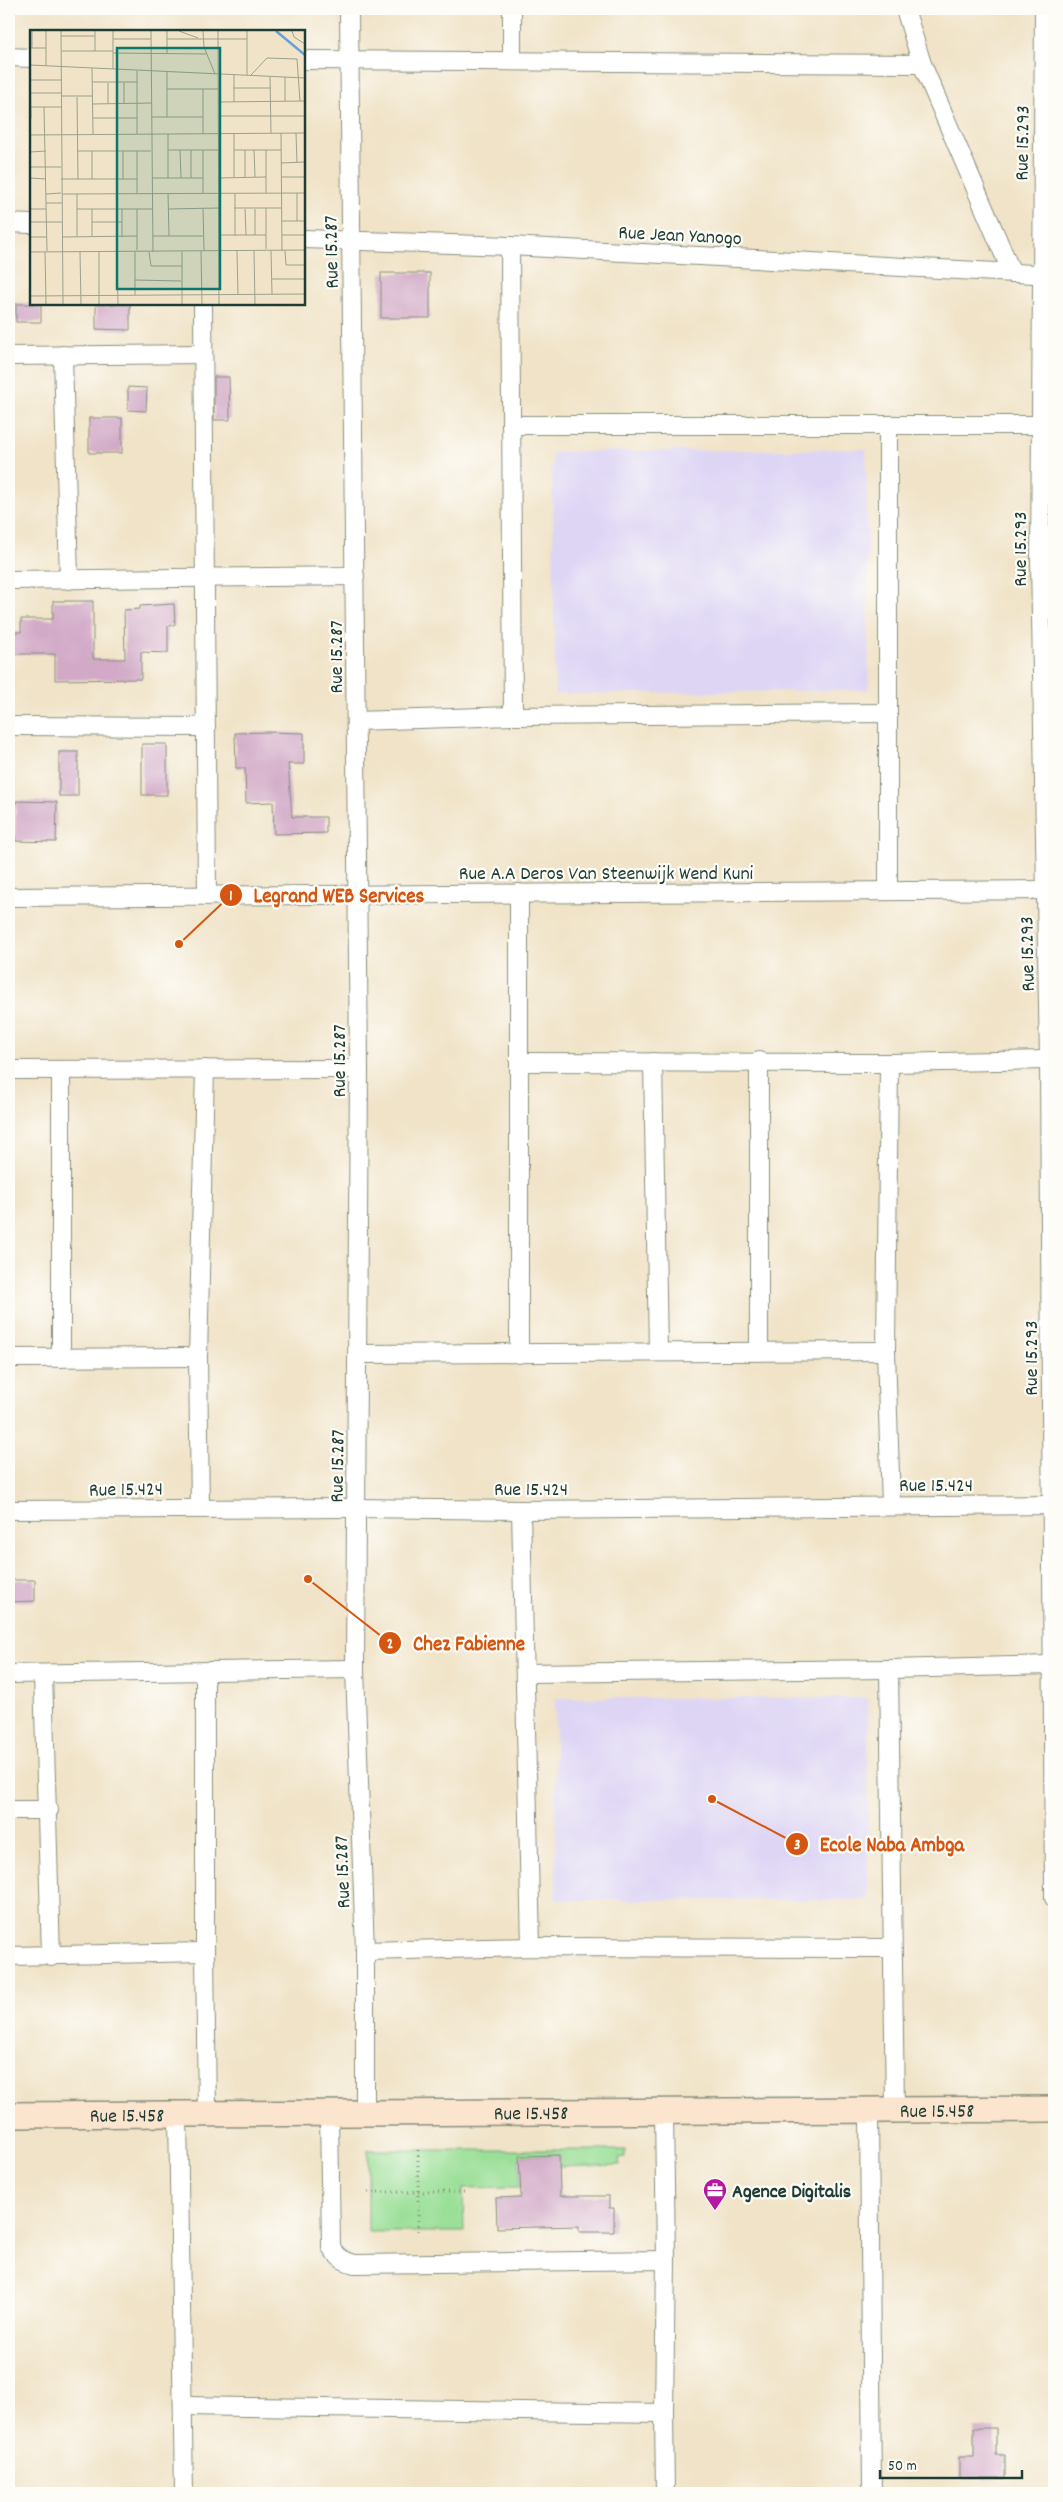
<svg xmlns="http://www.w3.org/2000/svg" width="1063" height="2502" font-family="Dekko,sans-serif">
<rect width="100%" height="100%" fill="#fdfcf7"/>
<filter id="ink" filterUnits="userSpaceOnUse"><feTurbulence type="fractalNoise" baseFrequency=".02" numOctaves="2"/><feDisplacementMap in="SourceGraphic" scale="10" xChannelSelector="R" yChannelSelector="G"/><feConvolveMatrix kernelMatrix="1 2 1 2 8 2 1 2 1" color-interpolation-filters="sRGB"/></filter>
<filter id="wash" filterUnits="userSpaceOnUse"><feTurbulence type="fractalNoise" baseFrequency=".0096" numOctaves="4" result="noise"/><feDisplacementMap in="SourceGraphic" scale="20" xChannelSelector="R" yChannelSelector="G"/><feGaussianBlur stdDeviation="1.12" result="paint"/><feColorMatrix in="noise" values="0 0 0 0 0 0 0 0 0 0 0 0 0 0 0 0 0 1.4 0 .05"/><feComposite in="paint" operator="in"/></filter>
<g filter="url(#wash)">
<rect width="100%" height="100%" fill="#f0e3c7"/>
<g fill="#ded5f5">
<path d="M866,449l3,241 -314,4 -3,-242z"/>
<path d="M555,1698h313v202h-312z"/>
</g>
<path fill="#9adf97" stroke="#5c8e66" d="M368,2150h257v7l-6,1 1,7 -61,2v-12l-39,1v31l-57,1 1,44h-96z"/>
<g id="blocks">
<g fill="#d2aac8">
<rect x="381" y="273" width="49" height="45"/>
<rect x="16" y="304" width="25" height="18"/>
<path d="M96,304h34v26l-34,-1z"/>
<path d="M214,377h15l1,43h-16z"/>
<path d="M128,387l19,1 -1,23 -18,-1z"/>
<rect x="89" y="418" width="33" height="35"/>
<path d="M53,601h40v58h32l-1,-49 16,-1v-3l34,-2 1,21 -7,1v27l-27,-1v27l-86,1v-26h-46v-22h12v-13h32z"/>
<path d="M267,732l37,1v31h-16l4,53h34v16l-52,1 -1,-32 -27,1 -1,-35h-9l-1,-35z"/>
<rect x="142" y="744" width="25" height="51"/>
<rect x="59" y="752" width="19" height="44"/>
<path d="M16,801l41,1 -1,40 -41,-1z"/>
<path d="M9,1580h26v21l-26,1z"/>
<path d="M559,2155l1,41h49v12h5v24h-35v-6l-82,2 -1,-30 25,-1 -2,-41z"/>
<path d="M974,2428h22v27h9v23h-46v-21h15z"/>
</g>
</g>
</g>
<g filter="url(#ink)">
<use href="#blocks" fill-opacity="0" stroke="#88907e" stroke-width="1"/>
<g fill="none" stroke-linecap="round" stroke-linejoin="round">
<g stroke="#88907e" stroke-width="20">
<g id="minor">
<path d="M349,9l10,1060 -4,600 10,282v163"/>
<path d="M512,9v52"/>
<path d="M905,9l17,55 90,209"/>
<path d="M1044,9l-4,551 9,500 5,838"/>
<path d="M9,57l22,1"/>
<path d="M304,60l618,4"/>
<path d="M9,223l22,1"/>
<path d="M304,239l206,7 544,29"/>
<path d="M510,246l3,470"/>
<path d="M203,304l4,592"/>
<path d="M63,355l6,225"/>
<path d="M9,356l194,-2"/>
<path d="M511,425h530"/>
<path d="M888,426v465"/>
<path d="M9,580l346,-4"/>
<path d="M356,721l157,-5 375,-3"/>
<path d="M9,726l197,1"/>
<path d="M519,893v461"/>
<path d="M9,897l1045,-7"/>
<path d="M759,1061v290"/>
<path d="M519,1062l370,1 160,-3"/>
<path d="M653,1062l5,290"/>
<path d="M889,1063l-3,288 5,155"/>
<path d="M9,1070l350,-1"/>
<path d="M61,1070v288"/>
<path d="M359,1354l527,-3"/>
<path d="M9,1358l189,-1"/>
<path d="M200,1508l-2,-151 7,-288"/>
<path d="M9,1510l347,-2 165,2 533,-5"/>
<path d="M521,1510l10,437"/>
<path d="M889,1669l6,441"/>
<path d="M205,1673v279l2,163"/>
<path d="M526,1673l363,-4 164,-4"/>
<path d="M9,1674l346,-5"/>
<path d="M43,1674l8,283"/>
<path d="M9,1810h40"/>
<path d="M365,1951l166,-4 360,1"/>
<path d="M9,1956l196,-4"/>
<path d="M869,2110l3,383"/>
<path d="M664,2112l2,148 -2,153 1,80"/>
<path d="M329,2114l2,133c7,11 12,14 24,17l311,-4"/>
<path d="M178,2115l6,378"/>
<path d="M184,2406l480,7"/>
</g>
</g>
<g stroke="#88907e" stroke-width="28">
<g id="secondary">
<path id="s1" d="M9,2115l1045,-6"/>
</g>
</g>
<g stroke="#88907e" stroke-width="3" stroke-dasharray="1 4" stroke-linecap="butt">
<path d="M418,2150v82"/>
<path d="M368,2192h96"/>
</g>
<use href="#minor" stroke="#fff" stroke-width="18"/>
<use href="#secondary" stroke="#fce5cf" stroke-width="25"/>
</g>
</g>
<defs>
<g id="office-pin" transform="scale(1.25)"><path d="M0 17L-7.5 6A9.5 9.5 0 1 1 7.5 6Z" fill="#b5179e" stroke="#fdfcf7"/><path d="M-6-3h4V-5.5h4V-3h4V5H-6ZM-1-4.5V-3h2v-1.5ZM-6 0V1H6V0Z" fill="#fff"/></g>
</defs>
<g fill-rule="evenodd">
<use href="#office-pin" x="715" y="2190"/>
</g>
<g text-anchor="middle" stroke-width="4.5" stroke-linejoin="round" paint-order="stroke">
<g font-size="20" fill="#1f3d34" stroke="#fdfcf7">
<text transform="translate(1021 143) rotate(-89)" y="7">Rue 15.293</text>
<text transform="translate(680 234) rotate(3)" y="7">Rue Jean Yanogo</text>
<text transform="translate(330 252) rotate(-91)" y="7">Rue 15.287</text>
<text transform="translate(1019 549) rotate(-90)" y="7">Rue 15.293</text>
<text transform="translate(335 657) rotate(-90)" y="7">Rue 15.287</text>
<text x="606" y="879">Rue A.A Deros Van Steenwijk Wend Kuni</text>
<text transform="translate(1026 954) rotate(-91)" y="7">Rue 15.293</text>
<text transform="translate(338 1061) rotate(-90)" y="7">Rue 15.287</text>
<text transform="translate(1030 1358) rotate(-90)" y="7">Rue 15.293</text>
<text transform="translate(336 1466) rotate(-89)" y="7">Rue 15.287</text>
<text x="936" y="1491">Rue 15.424</text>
<text transform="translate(126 1488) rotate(-1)" y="7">Rue 15.424</text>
<text x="531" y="1495">Rue 15.424</text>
<text transform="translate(341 1872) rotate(-92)" y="7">Rue 15.287</text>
<text dy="7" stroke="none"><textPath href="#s1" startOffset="928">Rue 15.458</textPath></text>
<text dy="7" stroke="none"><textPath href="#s1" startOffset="522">Rue 15.458</textPath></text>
<text dy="7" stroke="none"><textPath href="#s1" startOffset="118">Rue 15.458</textPath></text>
</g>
<g font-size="20" font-weight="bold" fill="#1f3d34" stroke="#fdfcf7" text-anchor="start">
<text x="732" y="2197">Agence Digitalis</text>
</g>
</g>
<g transform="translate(30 30)">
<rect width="275" height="275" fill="#f0e3c7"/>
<path fill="none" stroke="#67a1d7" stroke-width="2.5" d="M246,1l29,24"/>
<path fill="none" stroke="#9ca18c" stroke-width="1" d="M2,1v17M16,1v35M31,1l2,273M65,1v20M83,1v38M121,1l2,221M137,1v23M149,1l19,7M173,1l1,16 11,27M188,1l1,273M262,1l2,6 11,7M31,6h34M83,9h38M137,9h80M0,18h16M32,21h51M83,23l93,1M0,35l275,13M0,35l1,53M62,38l1,66M107,41v63M137,42v45M204,45v27M217,45v-44M221,45l16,-17 30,1 3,42M240,47l1,56M255,47v24M0,50h32M62,52h45M94,53v21M203,58h38M137,59h51M173,59v45M0,63h31M32,66h30M47,67l1,82M188,72l87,-1M62,74l60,-1M78,74v-21M1,77h31M14,77l3,144M188,86h87M122,87h51M63,88h44M251,103l1,118M266,103l1,30M138,104v44M0,105l275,-2M138,120h51M150,120l1,28M161,120v28M173,120v43M204,120h47M215,120v27M224,120l1,27M48,121h73M62,121v28M93,121v28M0,122l16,-1M251,133l24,-1M0,137h31M204,147v-44M252,147h23M0,148l16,1M122,148h51M189,148l47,-1M31,149h76M107,163v-42M138,163l1,43M205,163v43M236,163v-43M267,163v28M16,164l15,-1M32,164l243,-1M47,164v42M16,173h16M204,178h47M0,179h16M47,179h75M62,179v27M92,179v28M107,179v41M138,179l51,-1M173,179l1,41M215,179l1,26M225,179v26M252,191h23M0,192h32M62,192h30M189,205h47M252,205h23M123,206h50M0,207h16M32,207l75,-1M236,219v-41M171,221l1,53M207,221l1,44M224,221l1,53M241,221l1,43M255,221l1,14h19M0,222l275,-2M15,222l1,52M50,222l1,52M69,222v52M87,222l1,52M105,222v43M119,222l2,14h31M152,222v52M242,249h33M105,250l46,1M0,266l275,-2"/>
<path fill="#0f766e" fill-opacity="0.15" stroke="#0f766e" stroke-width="2.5" d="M87,18h103v241h-103z"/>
<rect width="275" height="275" fill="none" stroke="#1f3d34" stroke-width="2.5"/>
</g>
<path fill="none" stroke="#d45610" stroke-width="2" d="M179 944L231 895M308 1579L390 1643M712 1799L797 1844"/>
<g fill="#d45610" stroke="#fdfcf7" stroke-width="2">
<circle cx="179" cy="944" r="5"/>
<circle cx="308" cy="1579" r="5"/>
<circle cx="712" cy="1799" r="5"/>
<circle cx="231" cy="895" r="12"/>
<circle cx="390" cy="1643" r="12"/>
<circle cx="797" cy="1844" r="12"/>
</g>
<g font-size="15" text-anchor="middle" font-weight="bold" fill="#fff">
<text x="231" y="900">1</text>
<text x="390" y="1648">2</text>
<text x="797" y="1849">3</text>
</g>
<g font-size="21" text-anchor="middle" font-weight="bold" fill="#d45610" stroke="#fdfcf7" stroke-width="4.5" stroke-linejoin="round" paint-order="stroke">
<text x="339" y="902">Legrand WEB Services</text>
<text x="469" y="1650">Chez Fabienne</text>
<text x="892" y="1851">Ecole Naba Ambga</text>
</g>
<rect width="1063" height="2502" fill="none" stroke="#fdfcf7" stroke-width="30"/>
<path d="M880 2470v8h142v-8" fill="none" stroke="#1f3d34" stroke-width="2.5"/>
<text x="888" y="2470" font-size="15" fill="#1f3d34" stroke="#fdfcf7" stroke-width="4" paint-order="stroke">50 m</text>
</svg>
